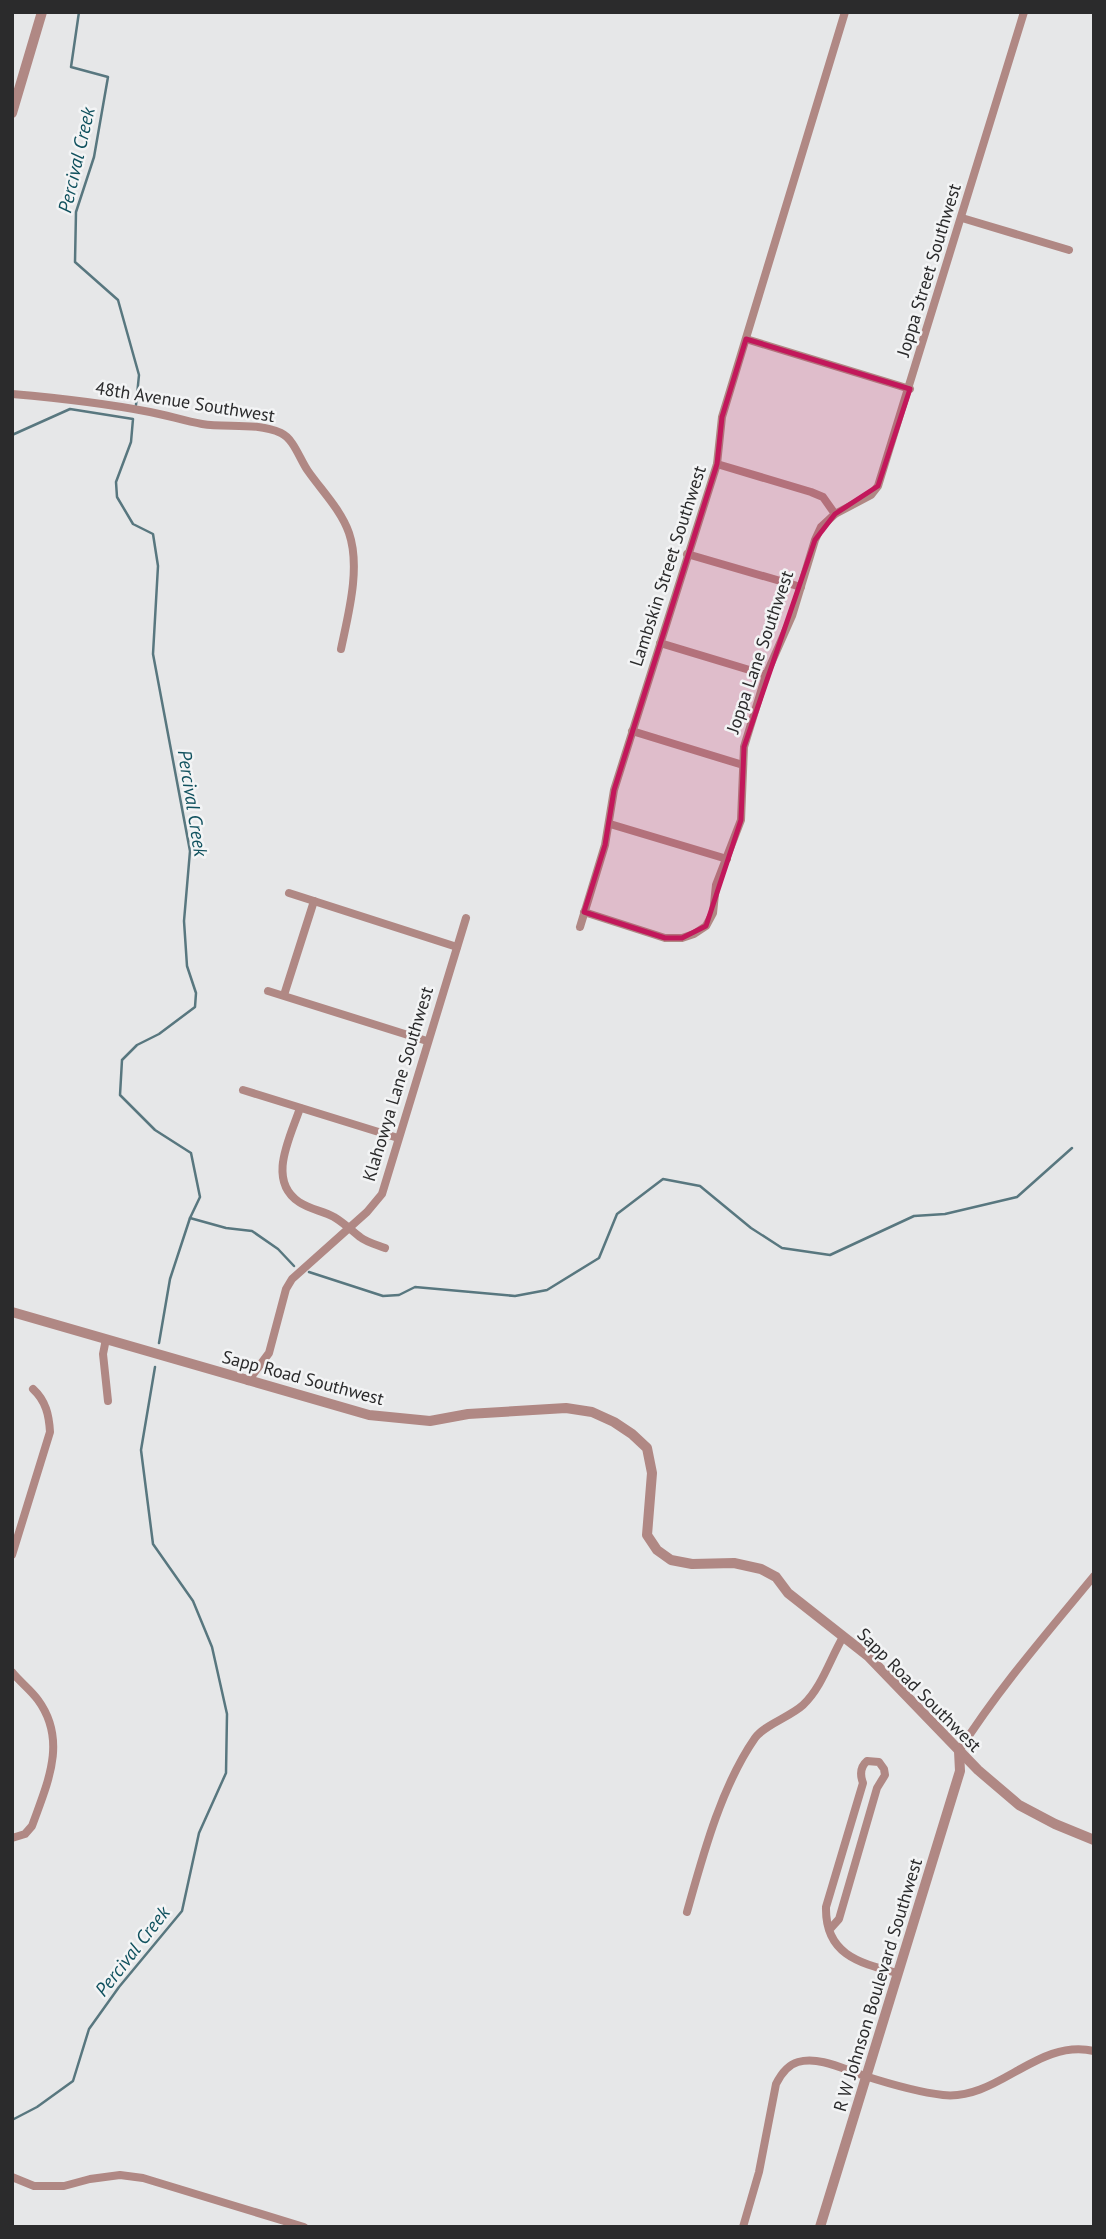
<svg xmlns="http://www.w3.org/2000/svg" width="1106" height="2239" font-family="'PT Sans',sans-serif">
<rect width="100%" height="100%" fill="#e6e7e8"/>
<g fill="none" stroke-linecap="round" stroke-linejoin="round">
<g stroke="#58777f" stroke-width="2.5">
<path d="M79,12l-8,55 37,10 -14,80 -18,55 -1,50 43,38 21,75 -3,30"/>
<path d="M12,435l58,-26 63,10 -2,23 -15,40 1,15 16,27 20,10 5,32 -5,88 37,197 -6,70 3,45 9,27 -1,14 -36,27 -22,11 -15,15 -2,35 35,35 36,23 9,44 -10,21 -20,61 -11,64"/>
<path d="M190,1218l36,10 26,3 26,18 16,17"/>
<path d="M309,1272l74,24 16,-1 16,-8 100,9 32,-6 52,-32 18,-44 46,-35 37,7 51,42 31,20 48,7 84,-39 31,-2 72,-17 55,-49"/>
<path d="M12,2120l25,-13 36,-26 16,-52 30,-42 63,-76 17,-78 27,-60 1,-59 -15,-67 -19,-46 -40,-57 -12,-94 14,-83"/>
</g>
<g stroke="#b08884" stroke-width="8">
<path d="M962,218l107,32"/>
<path d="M746,339l164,50"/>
<path d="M12,394c46,4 92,9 138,18 17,3 34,9 52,12 25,4 54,-2 79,9 13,6 19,27 27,38 14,20 33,39 41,62 12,35 -1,82 -8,116"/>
<path d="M717,464l94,28 12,5 12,17"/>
<path d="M687,554l114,33"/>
<path d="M660,643l106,32"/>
<path d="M632,731l111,34"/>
<path d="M610,824l117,35"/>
<path d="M289,893l168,54"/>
<path d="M584,912l81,26h17l12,-4 12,-8 7,-13 3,-28 25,-65 3,-73 22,-72 26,-59 23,-76 6,-13 14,-13 36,-19 7,-9 146,-474"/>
<path d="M580,927l25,-82 9,-55 103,-326 5,-47 123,-405"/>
<path d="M268,991l159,50"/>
<path d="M284,995l30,-94"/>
<path d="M243,1090l155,48"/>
<path d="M300,1108c-9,28 -34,72 -1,94 10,7 24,9 35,15 10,6 17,13 26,20 6,5 17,8 25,11"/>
<path d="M106,1339l-3,15 5,47"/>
<path d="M248,1381l21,-28 17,-64 6,-10 75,-67 15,-18 84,-276"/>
<path d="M12,1555l38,-123c-1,-17 -4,-31 -17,-43"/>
<path d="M12,1672c8,10 19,18 26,28 30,41 9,84 -6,126l-7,8 -13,4"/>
<path d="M959,1751c40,-63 88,-118 135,-175"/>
<path d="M687,1912c16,-57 34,-125 68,-174 9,-13 35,-21 48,-33 19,-18 27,-46 40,-68"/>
<path d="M830,1929l9,-10 38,-131 8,-13 -1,-6 -5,-7 -12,-1c-7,6 -7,14 -4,22l-37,124c-1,48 34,56 71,66"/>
<path d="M12,2177l22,9h30l26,-7 30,-4 23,3 161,49"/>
<path d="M743,2227l16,-55 17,-88c5,-10 11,-19 22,-22 22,-6 47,8 67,14 25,8 52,16 78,19 55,6 94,-57 151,-44"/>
</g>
<g stroke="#b08884" stroke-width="10">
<path d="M12,113l30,-101"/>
<path d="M12,1312l357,103 61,6 38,-7 98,-6 26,4 22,10 18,12 15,14 5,25 -5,62 10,15 14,10 21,4 42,-1 27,6 15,8 12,16 80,63 110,114 41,35 36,19 39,16"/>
<path d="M820,2227l140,-456 -1,-20"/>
</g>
</g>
<path fill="#c2185b" fill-opacity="0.2" stroke="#c2185b" stroke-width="5" stroke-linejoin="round" d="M746,339l164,50 -32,97 -43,28 -20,26 -71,207 -3,73 -35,106 -24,12h-17l-81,-26 21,-67 9,-55 103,-326 5,-47z"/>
<g text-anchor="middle" stroke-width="5" stroke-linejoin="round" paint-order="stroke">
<g font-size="18" fill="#2b2b2c" stroke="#f3f4f5">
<text transform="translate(929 270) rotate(-73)" y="6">Joppa Street Southwest</text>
<text transform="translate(185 402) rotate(9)" y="6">48th Avenue Southwest</text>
<text transform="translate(668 566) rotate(-72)" y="6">Lambskin Street Southwest</text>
<text transform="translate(760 652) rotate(-71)" y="6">Joppa Lane Southwest</text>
<text transform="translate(398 1084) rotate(-73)" y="6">Klahowya Lane Southwest</text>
<text transform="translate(303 1378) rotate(15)" y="6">Sapp Road Southwest</text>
<text transform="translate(919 1690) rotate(45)" y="6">Sapp Road Southwest</text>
<text transform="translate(878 1985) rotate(-73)" y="6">R W Johnson Boulevard Southwest</text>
</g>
<g font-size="19" font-style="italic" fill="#10515e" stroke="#f3f4f5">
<text transform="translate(76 160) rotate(-77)" y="7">Percival Creek</text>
<text transform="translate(193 803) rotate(81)" y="7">Percival Creek</text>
<text transform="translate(132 1951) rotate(-52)" y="7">Percival Creek</text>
</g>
</g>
<rect width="1106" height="2239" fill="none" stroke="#2b2b2c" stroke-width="28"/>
</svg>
